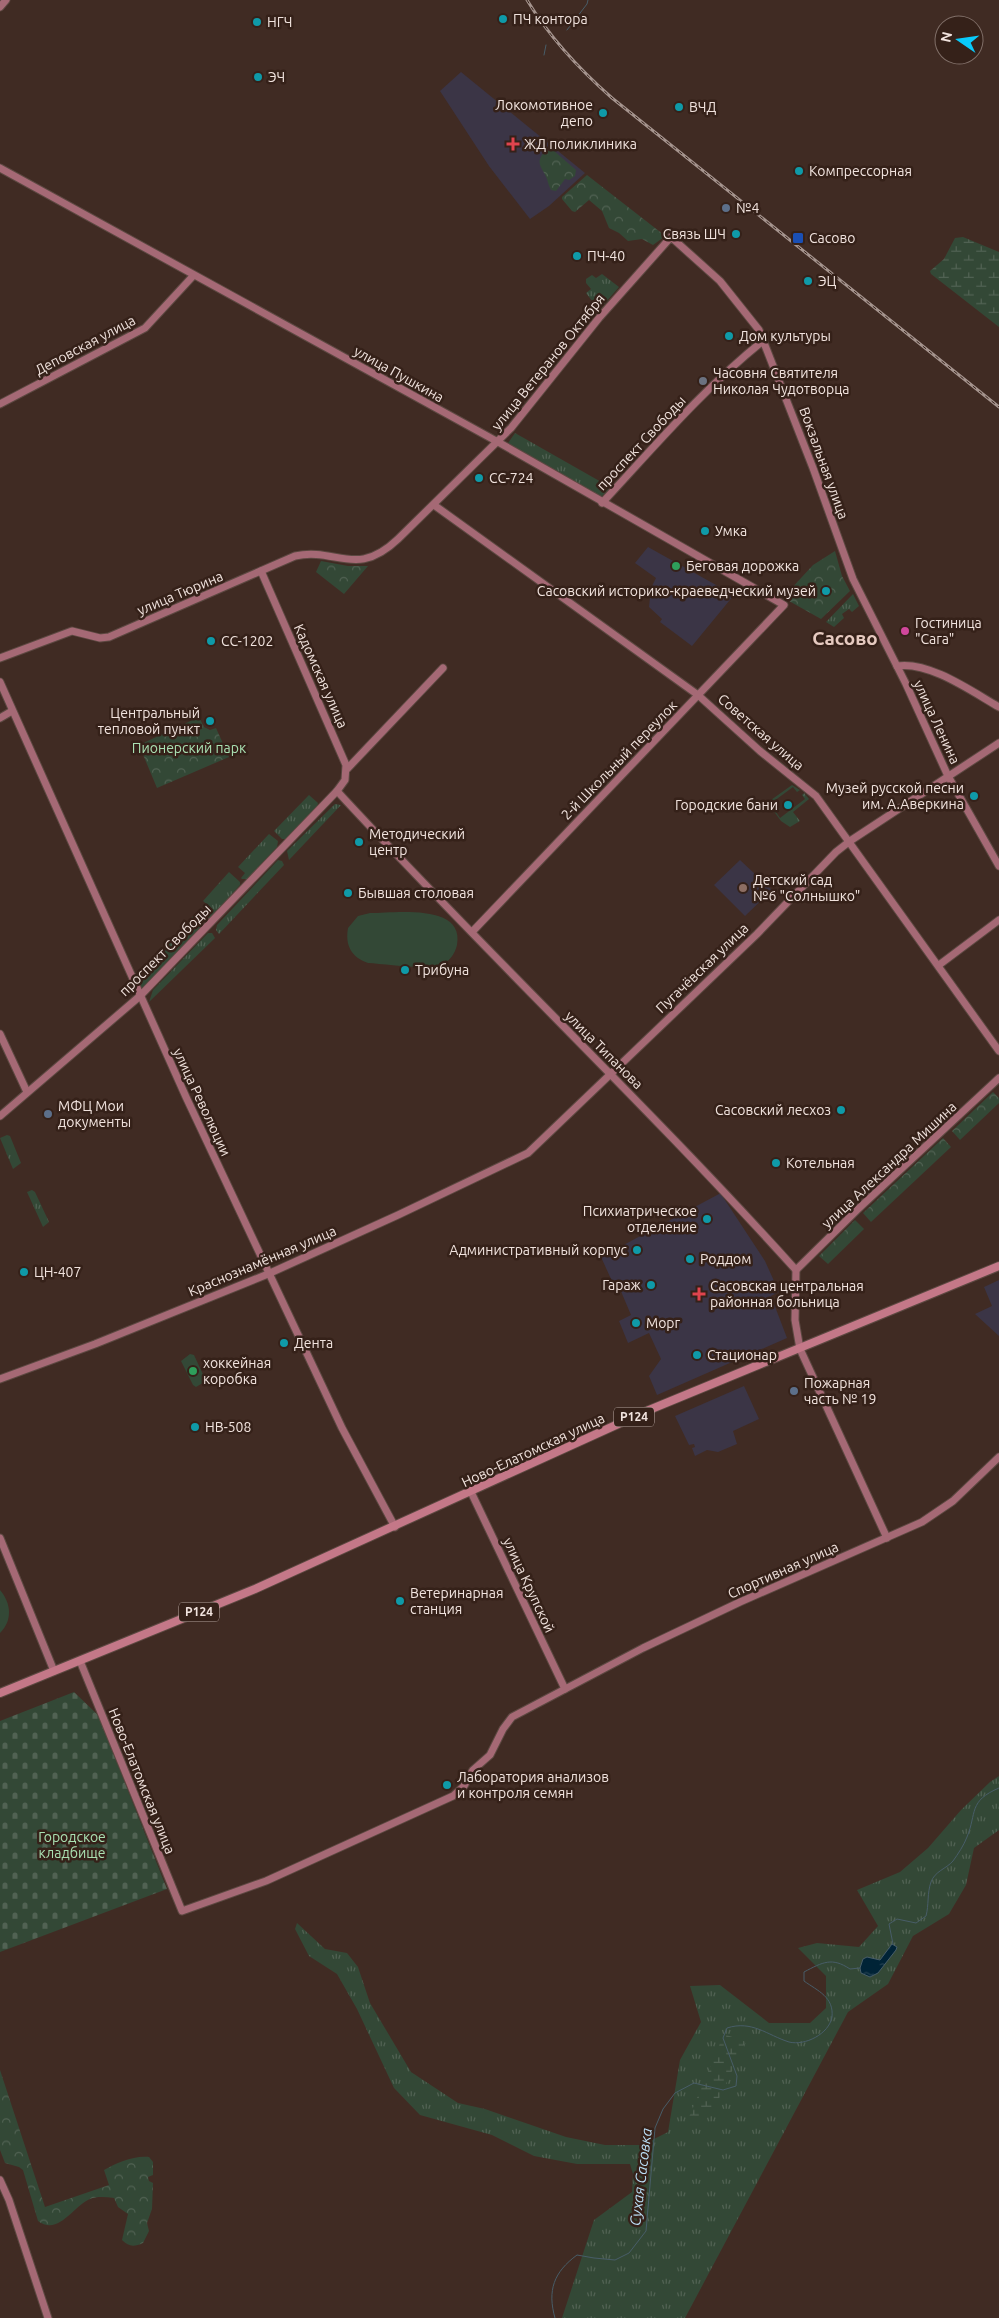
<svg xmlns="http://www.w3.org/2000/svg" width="999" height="2318" font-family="Ubuntu,sans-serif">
<defs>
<pattern id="grass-tufts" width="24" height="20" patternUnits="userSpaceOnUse" patternTransform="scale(1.25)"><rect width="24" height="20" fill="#334836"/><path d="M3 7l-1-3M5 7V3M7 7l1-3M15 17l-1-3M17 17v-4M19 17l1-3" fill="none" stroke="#516253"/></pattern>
<pattern id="forest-crowns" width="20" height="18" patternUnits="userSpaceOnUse" patternTransform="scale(1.25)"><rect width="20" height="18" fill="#334836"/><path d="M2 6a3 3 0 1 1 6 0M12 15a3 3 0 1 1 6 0" fill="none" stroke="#516253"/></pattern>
<pattern id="wetland-marsh" width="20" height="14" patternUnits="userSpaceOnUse" patternTransform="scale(1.25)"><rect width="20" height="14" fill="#334836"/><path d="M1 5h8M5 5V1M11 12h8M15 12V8" fill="none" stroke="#516253"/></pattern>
<pattern id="cemetery-stones" width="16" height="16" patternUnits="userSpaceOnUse" patternTransform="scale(1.25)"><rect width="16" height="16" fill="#334836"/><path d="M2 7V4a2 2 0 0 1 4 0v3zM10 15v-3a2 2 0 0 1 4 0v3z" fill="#516253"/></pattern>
<pattern id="water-ripples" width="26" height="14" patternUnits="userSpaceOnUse" patternTransform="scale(1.25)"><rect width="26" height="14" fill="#002336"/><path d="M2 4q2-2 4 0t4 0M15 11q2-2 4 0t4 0" fill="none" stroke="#264353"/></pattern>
</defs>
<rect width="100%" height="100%" fill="#402b23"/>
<g fill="#3b3546">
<path d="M461,72l124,101 -36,33 -19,13 -41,-53 -49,-75z"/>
<path d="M648,547l86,48 -42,51 -32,-24 2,-3 -13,-12 2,-19 5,-10 -21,-15z"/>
<path d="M740,860l32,30 -27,26 -31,-31z"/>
<path d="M719,1194h2l44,67 14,31 -8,4 16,42 -130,57 -8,-19 12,-17 -12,-26 -21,10 -9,-22 12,-6 -11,-26 -4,1 -15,-33z"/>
<path d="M999,1280v56l-24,-22 17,-8 -8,-19z"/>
<path d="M744,1386l15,33 -26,12 4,13 -19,8 -11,-2 -12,6 -3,-8 3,-1 -1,-3 -5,1 -14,-29z"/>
</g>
<g fill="url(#grass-tufts)">
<path d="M602,274l17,13 -20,23 -13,-17 5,-4 -5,-6v-4l6,-4 4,3z"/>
<path d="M515,433l95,54 -1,2 -8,8 -93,-54z"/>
<path d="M853,594l6,12 -7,6 -3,-3 -7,5 2,4 -10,9 -8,-5z"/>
<path d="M792,785l8,5 -3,2 -4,-5 -19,14 6,8 -4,3 4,6 25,-19 -3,-4 2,-2 5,6 -16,13 7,9 -10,6 -9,-6 -11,-15 1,-6z"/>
<path d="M309,795l9,8 -1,4 -31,32h-4l-8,-8z"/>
<path d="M335,804l6,1 -52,55 -2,-9z"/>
<path d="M269,834l9,7 -1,6 -30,32h-5l-1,-1 4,-5 -7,-6z"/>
<path d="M278,860l4,1 2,4 -65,69 -3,-4 1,-5z"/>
<path d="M229,872l11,10v3l-30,33h-3l-4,-3 7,-8 -7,-6z"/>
<path d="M194,915l8,8 -1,4 -55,60h-7l-1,-3 27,-29 -4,-4z"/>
<path d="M208,933h4l3,5 -66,64 4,-12z"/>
<path d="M7,1135l3,1 11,27 -8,6 -13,-31z"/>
<path d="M32,1190l3,2 14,30 -6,5 -16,-35z"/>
<path d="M999,1776v54l-25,18 -8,37 -17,29 -36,22 -25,48 -40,28 -163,306h-123l32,-98 38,-28 1,-18 -3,-10h-53l-43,-8 -42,-21 -72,-20 -26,-27 -37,-79 -20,-35 -28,-18 -14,-27 2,-6 28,26 22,4 11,14 12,36 41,69 47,31 27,6 81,28 39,8h37l26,-13 12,-72 21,-38 -11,-36 30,-1 49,38h41l16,-15v-32l-28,-28 19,-5 42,4 19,-21 -21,-36 43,-18 28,-24 33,-38 29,-28z"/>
</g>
<g fill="url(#forest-crowns)">
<path d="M547,150h6l23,20 -1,6 -6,4 -4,-1 -9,12 -5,-1c-2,-4 -3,-7 -4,-11 -3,-10 -15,-17 0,-29z"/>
<path d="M587,175l77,60v2l-11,8 -11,-6 -14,2 -9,-8 -10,-5 -7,-17 -13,-11 -14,12 -3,-1 -10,-12v-2z"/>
<path d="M835,551l7,25 8,15 -29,28 -32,-18v-10l24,-26z"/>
<path d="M321,561l27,5h20l-24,28 -28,-22z"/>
<path d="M199,717l5,10 6,3 6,-2 13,29 -72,31 -18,-43z"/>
<path d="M993,1092l6,6v5l-39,37 -8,-9z"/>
<path d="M943,1138l8,9 -80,75 -8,-9z"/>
<path d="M855,1220l9,9 -36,35 -9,-8z"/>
<path d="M0,2070l45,137 64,-22 -5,-15c12,-7 31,-15 45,-13l4,5v13l-5,2 1,4 4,2 -1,26 -5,14 2,8 -6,12c-9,4 -14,4 -21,-3l6,-26 -10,-7 -4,-9c-8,-1 -17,-2 -24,1 -17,7 -31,37 -52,22l-15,-51 -4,-3 -14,-4 -5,-13z"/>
</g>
<g fill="url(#wetland-marsh)">
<path d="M963,237l36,15v75l-68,-53 -1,-3 14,-12 11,-21z"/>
<path d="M724,2034l22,8 -36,75 -23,5z"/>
</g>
<path fill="url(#cemetery-stones)" d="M74,1692l24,23 69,174 -167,63v-231z"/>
<g fill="#334836">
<path d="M370,913c25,0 95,-10 87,32 -2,9 -8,17 -16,20 -15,5 -56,-1 -73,-2 -17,-6 -23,-18 -20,-35l10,-12z"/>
<path d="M190,1354l4,1 12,26 -10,6 -3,-2 -12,-24z"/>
<path d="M0,1590c11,13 13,30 0,43z"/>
</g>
<path fill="url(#water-ripples)" stroke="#485d68" d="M892,1944l5,3 -1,3 -18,23 -8,4 -9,-4 -1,-5 3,-9 4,-2 13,3z"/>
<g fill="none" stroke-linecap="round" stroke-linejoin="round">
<g stroke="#485d68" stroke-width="1">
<path d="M567,30l20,-26 1,-4"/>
<path d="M544,55l2,-10"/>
<path d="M893,1944l-4,-20 8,-5 19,4 10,-7c3,-11 1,-23 5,-34 4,-11 15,-13 22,-21 5,-7 11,-16 14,-24 10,-24 1,-36 32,-49"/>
<path d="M555,2318c-8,-28 -1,-46 22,-63l17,3 21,2 14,-7 17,-22 9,-103 8,-19 12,-16 19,-10 29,7 13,-4 1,-10 -14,-38 4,-10c25,-8 40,7 62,14 16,4 40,-8 43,-25 2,-20 -14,-26 -28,-36v-9c19,-10 28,-15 46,-3l10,-1"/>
</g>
<g stroke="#5c4841" stroke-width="9">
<g id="secondary">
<path d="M0,7l6,-7"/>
<path d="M0,168l498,274 286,163 -312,327"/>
<path d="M0,404l145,-76 48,-52"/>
<path d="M602,503c52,-56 102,-115 162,-163"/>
<path d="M434,505l264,190 62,56 56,45 183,255"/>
<path d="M0,658l72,-27 28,7 9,-1 186,-81c42,-9 61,23 103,-17l113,-111 88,-110 72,-81 49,44 39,49 54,138 40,111 53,105 42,92 51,90"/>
<path d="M897,666c32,-5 74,25 102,41"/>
<path d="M0,682l186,415 156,331 53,99"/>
<path d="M0,718l12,-7"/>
<path d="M347,769l96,-101"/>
<path d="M337,791c150,163 311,315 459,479l-1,50 5,29 87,189"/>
<path d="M939,965l60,-45"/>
<path d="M0,1034l27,58"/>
<path d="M0,1116l140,-120 197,-205 8,-11 1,-15 -85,-194"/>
<path d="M796,1270l61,-60 142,-132"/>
<path d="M0,1379l95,-35 173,-70 130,-59 130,-62 229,-219 79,-82 14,-11 149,-98"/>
<path d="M471,1492l94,197"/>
<path d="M0,1538l54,133"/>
<path d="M80,1661l102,250 84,-30 187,-85 11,-10 9,-16 17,-15 13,-26 9,-12 131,-69 97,-46 182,-80 31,-21 46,-44"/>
<path d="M0,2180l9,20 39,118"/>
</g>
</g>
<g stroke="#5c4841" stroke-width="10">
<path id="primary" d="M0,1693l255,-104 394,-179 350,-144"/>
</g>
<use href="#secondary" stroke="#a56975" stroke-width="7"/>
<use href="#primary" stroke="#c47888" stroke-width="8"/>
<g stroke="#a5948e" stroke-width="3">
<path id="rail" d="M527,0c23,38 52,69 85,98l387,309"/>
</g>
<use href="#rail" stroke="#352119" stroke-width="1" stroke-dasharray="4" stroke-linecap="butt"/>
</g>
<g fill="#0f9aa8" stroke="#352119" stroke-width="2">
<circle cx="503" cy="19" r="5"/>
<circle cx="257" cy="22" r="5"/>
<circle cx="258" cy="77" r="5"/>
<circle cx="679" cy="107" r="5"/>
<circle cx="603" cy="113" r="5"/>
<circle cx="799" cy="171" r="5"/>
<circle cx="736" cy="234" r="5"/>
<circle cx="577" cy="256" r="5"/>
<circle cx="808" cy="281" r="5"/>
<circle cx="729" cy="336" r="5"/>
<circle cx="479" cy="478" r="5"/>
<circle cx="705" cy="531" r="5"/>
<circle cx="826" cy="591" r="5"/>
<circle cx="211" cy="641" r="5"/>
<circle cx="210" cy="721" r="5"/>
<circle cx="974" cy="796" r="5"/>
<circle cx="788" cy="805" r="5"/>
<circle cx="359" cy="842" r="5"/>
<circle cx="348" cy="893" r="5"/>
<circle cx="405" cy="970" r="5"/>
<circle cx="841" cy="1110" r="5"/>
<circle cx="776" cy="1163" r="5"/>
<circle cx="707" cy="1219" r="5"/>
<circle cx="637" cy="1250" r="5"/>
<circle cx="690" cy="1259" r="5"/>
<circle cx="24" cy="1272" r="5"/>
<circle cx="651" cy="1285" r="5"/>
<circle cx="636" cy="1323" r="5"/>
<circle cx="284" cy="1343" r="5"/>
<circle cx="697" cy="1355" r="5"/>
<circle cx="195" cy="1427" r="5"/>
<circle cx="400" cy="1601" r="5"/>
<circle cx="447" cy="1785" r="5"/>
</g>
<g fill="#e0444e" stroke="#352119" stroke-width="2">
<path d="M510.5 136.5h5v5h5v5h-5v5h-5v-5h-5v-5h5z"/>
<path d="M696.5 1286.5h5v5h5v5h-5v5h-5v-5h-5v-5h5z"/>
</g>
<g fill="#5c6f8a" stroke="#352119" stroke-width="2">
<circle cx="726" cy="208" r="5"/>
<circle cx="48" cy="1114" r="5"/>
<circle cx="794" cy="1391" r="5"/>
</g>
<rect fill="#1a4fb4" stroke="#352119" stroke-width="2" x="792" y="232" width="12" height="12" rx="2.5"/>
<circle fill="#6b7280" stroke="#352119" stroke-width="2" cx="703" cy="381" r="5"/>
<g fill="#2e9e5b" stroke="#352119" stroke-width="2">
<circle cx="676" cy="566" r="5"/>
<circle cx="193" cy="1371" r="5"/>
</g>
<circle fill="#d1479c" stroke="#352119" stroke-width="2" cx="905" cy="631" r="5"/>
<circle fill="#8d6e63" stroke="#352119" stroke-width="2" cx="743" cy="888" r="5"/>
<g text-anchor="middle" stroke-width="5" stroke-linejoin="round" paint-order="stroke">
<g fill="#352119" stroke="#b9a9a3" stroke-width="1">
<rect x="614" y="1407.5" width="40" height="19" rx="4"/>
<rect x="179" y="1602.5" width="40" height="19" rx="4"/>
</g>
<g font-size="12" font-weight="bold" fill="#f1e3de">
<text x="634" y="1421">Р124</text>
<text x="199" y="1616">Р124</text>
</g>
<g font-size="14" fill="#f1e3de" stroke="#352119" text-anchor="start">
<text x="513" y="24">ПЧ контора</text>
<text x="267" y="27">НГЧ</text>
<text x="268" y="82">ЭЧ</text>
<text x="593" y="110" text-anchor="end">Локомотивное<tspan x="593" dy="16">депо</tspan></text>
<text x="689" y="112">ВЧД</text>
<text x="524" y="149">ЖД поликлиника</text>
<text x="809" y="176">Компрессорная</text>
<text x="736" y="213">№4</text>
<text x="726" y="239" text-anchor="end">Связь ШЧ</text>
<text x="809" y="243">Сасово</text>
<text x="587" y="261">ПЧ-40</text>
<text x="818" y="286">ЭЦ</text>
<text x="739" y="341">Дом культуры</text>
<text x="713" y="378">Часовня Святителя<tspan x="713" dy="16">Николая Чудотворца</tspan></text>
<text x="489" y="483">СС-724</text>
<text x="715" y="536">Умка</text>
<text x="686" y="571">Беговая дорожка</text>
<text x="816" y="596" text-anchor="end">Сасовский историко-краеведческий музей</text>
<text x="915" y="628">Гостиница<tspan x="915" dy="16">"Сага"</tspan></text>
<text x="221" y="646">СС-1202</text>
<text x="200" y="718" text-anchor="end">Центральный<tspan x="200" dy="16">тепловой пункт</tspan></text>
<text x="964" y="793" text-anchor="end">Музей русской песни<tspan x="964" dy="16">им. А.Аверкина</tspan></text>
<text x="778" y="810" text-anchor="end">Городские бани</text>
<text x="369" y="839">Методический<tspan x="369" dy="16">центр</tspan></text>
<text x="753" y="885">Детский сад<tspan x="753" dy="16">№6 "Солнышко"</tspan></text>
<text x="358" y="898">Бывшая столовая</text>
<text x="415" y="975">Трибуна</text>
<text x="58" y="1111">МФЦ Мои<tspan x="58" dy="16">документы</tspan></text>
<text x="831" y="1115" text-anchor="end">Сасовский лесхоз</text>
<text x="786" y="1168">Котельная</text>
<text x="697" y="1216" text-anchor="end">Психиатрическое<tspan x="697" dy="16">отделение</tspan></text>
<text x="627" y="1255" text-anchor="end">Административный корпус</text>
<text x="700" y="1264">Роддом</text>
<text x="34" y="1277">ЦН-407</text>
<text x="641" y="1290" text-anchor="end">Гараж</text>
<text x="710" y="1291">Сасовская центральная<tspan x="710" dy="16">районная больница</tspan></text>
<text x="646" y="1328">Морг</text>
<text x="294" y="1348">Дента</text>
<text x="707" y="1360">Стационар</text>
<text x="203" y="1368">хоккейная<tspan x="203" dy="16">коробка</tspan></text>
<text x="804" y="1388">Пожарная<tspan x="804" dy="16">часть № 19</tspan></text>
<text x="205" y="1432">НВ-508</text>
<text x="410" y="1598">Ветеринарная<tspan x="410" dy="16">станция</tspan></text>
<text x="457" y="1782">Лаборатория анализов<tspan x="457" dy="16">и контроля семян</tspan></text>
</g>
<g font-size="14" fill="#f1e3de" stroke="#352119">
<text transform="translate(85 345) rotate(-28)" y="5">Деповская улица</text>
<text transform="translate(548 362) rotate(-51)" y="5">улица Ветеранов Октября</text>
<text transform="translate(399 374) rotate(29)" y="5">улица Пушкина</text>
<text transform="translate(641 443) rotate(-47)" y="5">проспект Свободы</text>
<text transform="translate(824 463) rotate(70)" y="5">Вокзальная улица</text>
<text transform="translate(180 593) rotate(-23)" y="5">улица Тюрина</text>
<text transform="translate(321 676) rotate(66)" y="5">Кадомская улица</text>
<text transform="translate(937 722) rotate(65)" y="5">улица Ленина</text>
<text transform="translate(761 732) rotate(41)" y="5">Советская улица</text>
<text transform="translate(619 760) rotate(-46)" y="5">2-й Школьный переулок</text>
<text transform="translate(165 950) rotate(-45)" y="5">проспект Свободы</text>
<text transform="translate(702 968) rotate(-44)" y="5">Пугачёвская улица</text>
<text transform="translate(604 1050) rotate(45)" y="5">улица Типанова</text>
<text transform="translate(202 1102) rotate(65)" y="5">улица Революции</text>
<text transform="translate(889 1165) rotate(-43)" y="5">улица Александра Мишина</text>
<text transform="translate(262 1261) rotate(-23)" y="5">Краснознамённая улица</text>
<text transform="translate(533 1450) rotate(-25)" y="5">Ново-Елатомская улица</text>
<text transform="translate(783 1570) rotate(-24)" y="5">Спортивная улица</text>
<text transform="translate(529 1585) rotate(65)" y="5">улица Крупской</text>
<text transform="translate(142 1781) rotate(68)" y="5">Ново-Елатомская улица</text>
</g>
<g font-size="14" fill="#a9e0b2" stroke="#352119">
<text x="189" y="753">Пионерский парк</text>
<text x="72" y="1842">Городское<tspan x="72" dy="16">кладбище</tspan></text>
</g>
<g font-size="15" font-style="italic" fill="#bbdff7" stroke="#352119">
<text transform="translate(641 2177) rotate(-83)" y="5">Сухая Сасовка</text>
</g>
<g font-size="19" font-weight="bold" fill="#e6cac0" stroke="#352119">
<text x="845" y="645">Сасово</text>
</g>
</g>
<g transform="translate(959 40) rotate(283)"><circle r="24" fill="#352119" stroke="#806f68"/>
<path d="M0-4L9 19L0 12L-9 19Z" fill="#09cafa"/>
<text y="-8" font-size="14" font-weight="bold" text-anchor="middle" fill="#f1e3de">N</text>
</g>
</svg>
